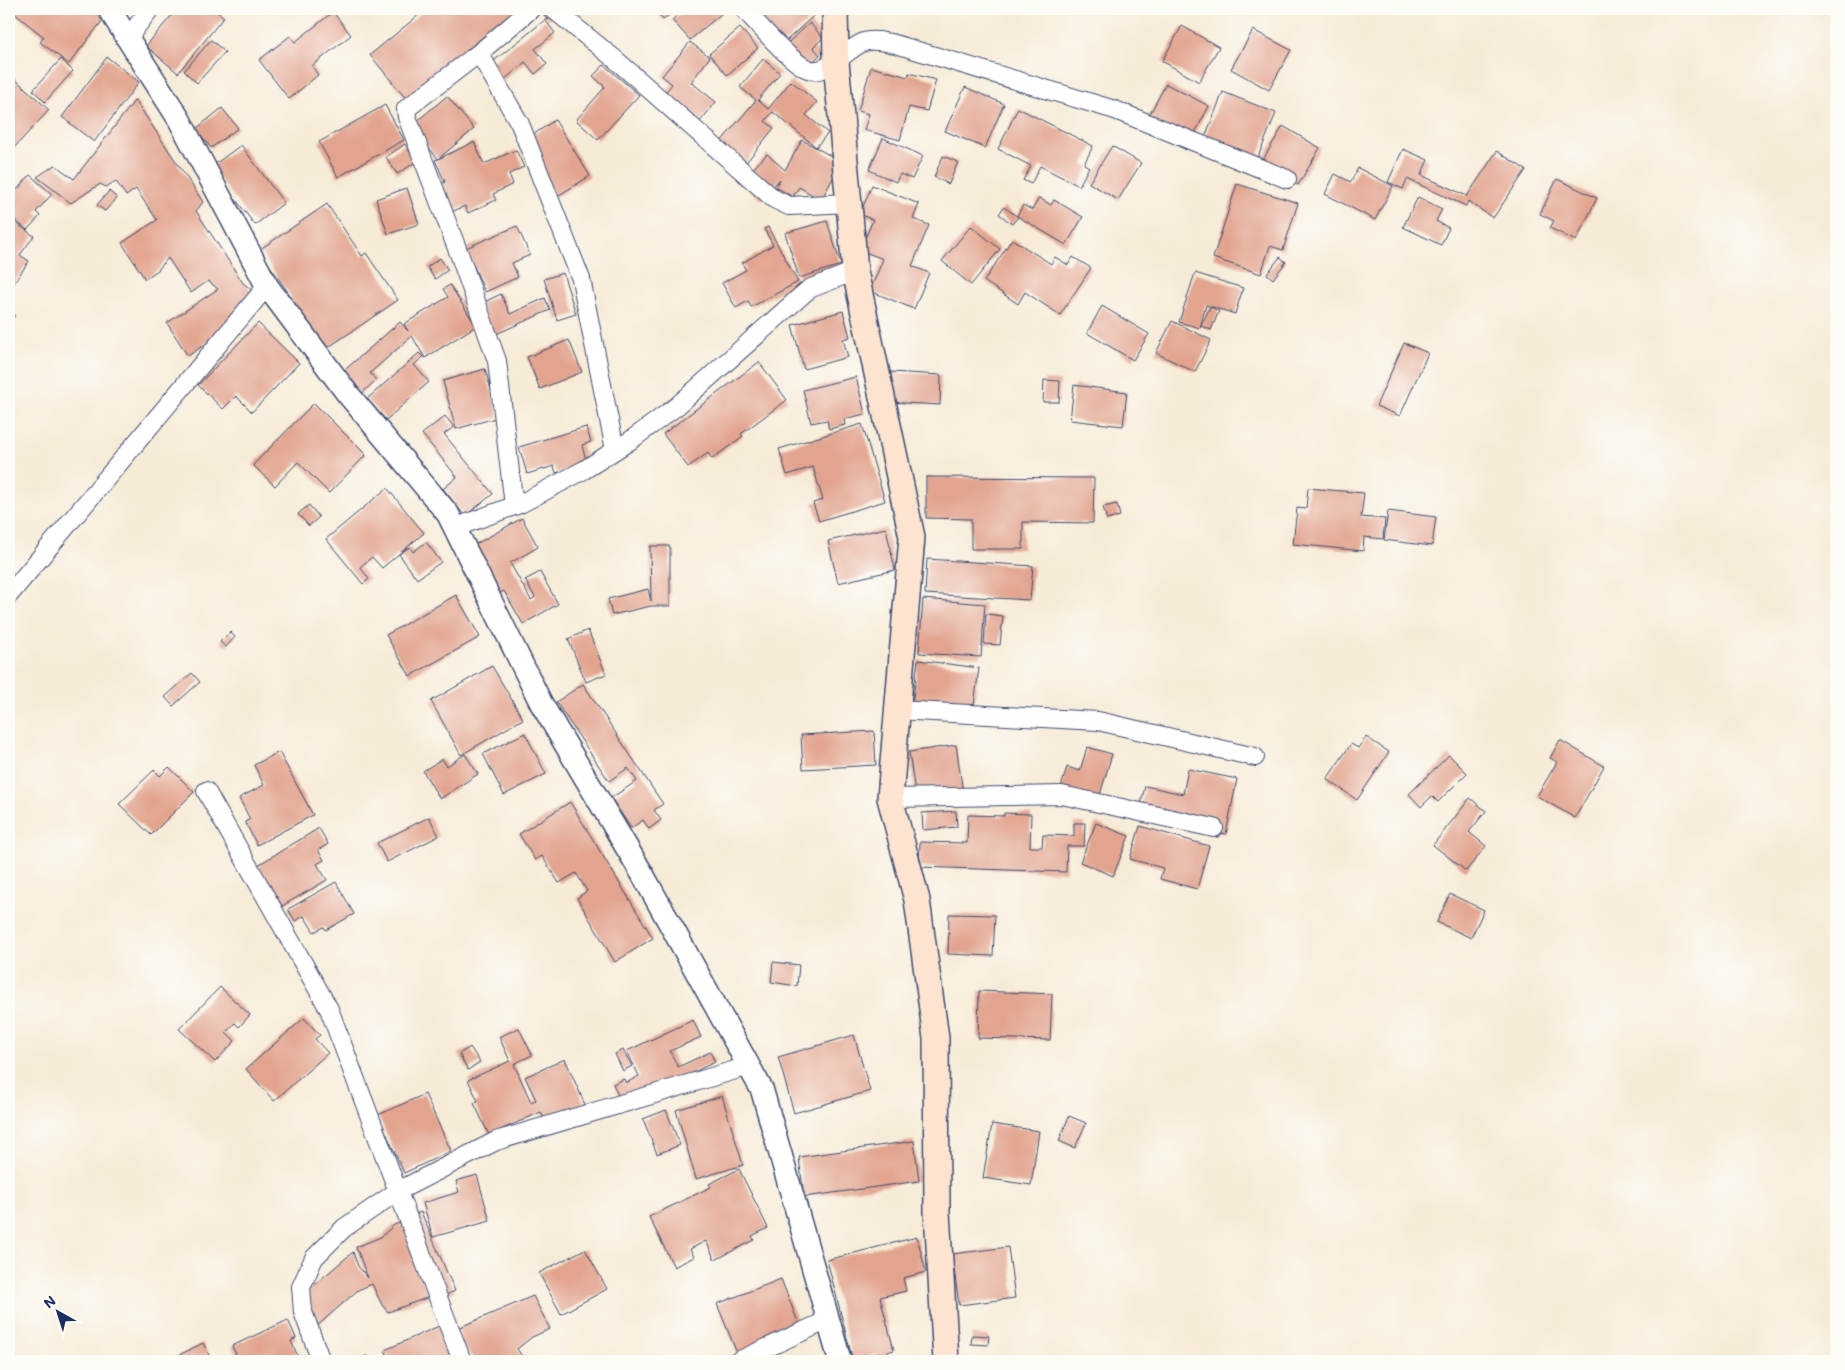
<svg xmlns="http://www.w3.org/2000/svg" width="1845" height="1370" font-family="Mali,sans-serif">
<rect width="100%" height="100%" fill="#fdfcf7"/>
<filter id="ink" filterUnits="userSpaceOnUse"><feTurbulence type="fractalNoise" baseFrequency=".02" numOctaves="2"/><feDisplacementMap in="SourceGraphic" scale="10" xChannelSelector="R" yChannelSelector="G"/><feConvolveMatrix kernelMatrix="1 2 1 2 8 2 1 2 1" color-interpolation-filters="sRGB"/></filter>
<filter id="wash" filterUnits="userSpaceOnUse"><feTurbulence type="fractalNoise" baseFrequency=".0096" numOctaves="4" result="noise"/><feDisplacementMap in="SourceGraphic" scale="20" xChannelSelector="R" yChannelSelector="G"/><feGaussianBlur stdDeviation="1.12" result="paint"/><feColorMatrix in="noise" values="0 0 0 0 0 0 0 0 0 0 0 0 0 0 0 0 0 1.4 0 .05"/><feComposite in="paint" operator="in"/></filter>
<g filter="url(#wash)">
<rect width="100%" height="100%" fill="#f6ebd7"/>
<g id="blocks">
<g fill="#e2a48f">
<path d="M9,9h88l9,7 -37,48 -29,-22 4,-5z"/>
<path d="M177,9h36l11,8 -46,56 -32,-27z"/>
<path d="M426,9h92l-51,41 6,6 -61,50 -42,-51z"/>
<path d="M539,9h23l-14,11z"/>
<path d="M653,9h23l-13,11z"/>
<path d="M685,9h34l3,4 -32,27 -18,-20z"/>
<path d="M758,9h63l-45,41 -29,-32z"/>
<path d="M333,12l18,23 -39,31 6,9 -29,24 -30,-39 31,-24 5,6z"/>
<path d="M545,20l10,13 -20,16 12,15 -12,10 -10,-12 -22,19 -13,-17z"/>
<path d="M810,23l13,15 -10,9 7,8 -17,16 -20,-24z"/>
<path d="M1182,26l37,21 -20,35 -37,-21z"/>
<path d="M740,28l18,20 -31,27 -18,-21z"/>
<path d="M1253,30l38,20 -22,40 -38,-21z"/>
<path d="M211,40l14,12 -28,31 -13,-12z"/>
<path d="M690,42l20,15 -19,25 25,20 -23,28 -35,-28 14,-18 -10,-8z"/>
<path d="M107,57l32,25 -45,60 -32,-25z"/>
<path d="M61,59l12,12 -28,31 -12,-12z"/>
<path d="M763,59l17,14 -22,27 10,9 23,-28 26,21 -11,13 22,18 -12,14 -43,-35 -8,9 9,7 -30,37 -25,-21 37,-44 -16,-13z"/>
<path d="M604,65l35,30 -41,45 -22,-20 29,-33 -12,-11z"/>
<path d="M871,67l37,10 1,-4 27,7 -9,31 -18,-4 -9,33 -36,-10 5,-16 -11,-3z"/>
<path d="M15,79l34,31 -36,39 -4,-4v-59z"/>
<path d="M1166,84l43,22 -23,44 -31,-16 -7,-17z"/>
<path d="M965,87l39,17 -19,44 -40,-17z"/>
<path d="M1223,92l53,21 -21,51 -52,-22z"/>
<path d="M447,96l27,33 -36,30 36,-17 10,22 32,-14 8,17 -15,7 4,10 -20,10 3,6 -28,13 -3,-7 -14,6 -13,-27 7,-3 -10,-22 3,-1 -27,-33z"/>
<path d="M135,100l68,102 -7,9 47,72 9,7 -35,46 -29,20 -21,-33 51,-34 -10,-8 -17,12 -23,-35 -10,12 -13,9 -23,-36 35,-23 -21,-31 -10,7 -10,-15 -10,6 -6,-3 -29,19 -34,-26 18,-12 19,14z"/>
<path d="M385,105l19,35 -66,37 -19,-35z"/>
<path d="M222,108l16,20 -27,20 -15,-19z"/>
<path d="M1018,108l75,38 -9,18 5,3 -10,19 -39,-20 -9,18 -8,-4 8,-14 -33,-17z"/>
<path d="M555,120l35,56 -34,21 -34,-55z"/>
<path d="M1283,126l37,22 -22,37 -37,-22z"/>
<path d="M883,138l40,18 -11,23 -12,-5 -4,8 -27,-12z"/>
<path d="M802,140l40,22 -21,38 -22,-13 -6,10 -17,-10 4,-8 -19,21 -11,-11v-17l17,-18 18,16z"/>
<path d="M405,144l11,18 -19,12 -11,-17z"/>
<path d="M241,145l43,58 -29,22 -44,-58z"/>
<path d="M1112,146l29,17 -23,37 -29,-17z"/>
<path d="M1403,149l25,11 -7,15 46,21 30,-45 29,19 -33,48 -25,-17 -2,5 -59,-27 -4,10 -15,-7z"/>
<path d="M943,156l15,6 -9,22 -15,-7z"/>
<path d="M1358,168l35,18 -18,34 -50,-26 10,-20 16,8z"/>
<path d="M30,175l22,19 -16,18 4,4 -13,14 -18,-15v-16z"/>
<path d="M1557,179l40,19 -21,43 -26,-13 4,-7 -14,-7z"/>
<path d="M1237,184l61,19 -15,47 -13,-4 -9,28 -48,-16z"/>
<path d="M872,185l47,19 -6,15 16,6 -17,41 17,7 -15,36 -44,-18 13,-32 -23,-9 13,-30 -13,-6z"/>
<path d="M407,188l12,36 -31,10 -12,-35z"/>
<path d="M109,191l8,7 -12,13 -8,-6z"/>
<path d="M1418,197l24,12 -6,12 13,7 -8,17 -38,-18z"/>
<path d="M1039,198l12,7 3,-5 29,17 -17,28 -49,-29 6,-11 9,5z"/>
<path d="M327,204l35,52 4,-3 32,47 -75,51 -35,-51 4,-2 -33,-48z"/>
<path d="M1004,207l14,10 -6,7 -13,-10z"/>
<path d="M9,218l25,18 -14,19 9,6 -19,28z"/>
<path d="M827,221l14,44 -42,13 -14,-45z"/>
<path d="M517,226l13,29 -18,8 6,14 -33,15 -19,-44z"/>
<path d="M971,226l29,23 -29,36 -29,-24z"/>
<path d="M768,227l30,55 -47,25 -3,-6 -12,7 -14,-25 24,-13 -4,-7 31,-18 -9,-16z"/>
<path d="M1012,239l39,25 4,-7 13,8 5,-8 18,11 -31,47 -35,-23 -7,12 -34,-23z"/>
<path d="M1280,257l6,5 -13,17 -6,-5z"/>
<path d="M440,258l8,12 -13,9 -8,-12z"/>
<path d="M563,273l13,41 -19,6 -13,-41z"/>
<path d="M1195,273l48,15 -8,26 -29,-9 -6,23 -21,-6z"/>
<path d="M450,285l26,41 -51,32 -13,-22 -42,37 6,7 -17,16 -19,-22 60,-52 8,9 -4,-7 44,-27 -5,-8z"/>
<path d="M501,294l9,20 35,-16 5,12 -56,25 -14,-31z"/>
<path d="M1102,306l47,28 -16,26 -46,-27z"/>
<path d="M1210,307l9,4 -8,19 -10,-4z"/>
<path d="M9,311l6,4 -6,9z"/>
<path d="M843,311l7,26 -7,2 5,18 -44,12 -12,-44z"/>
<path d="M1172,321l39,19 -16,32 -39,-19z"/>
<path d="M258,323l41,40 -47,49 -16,-16 -13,13 -25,-24z"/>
<path d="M569,340l13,32 -42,17 -13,-32z"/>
<path d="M1404,343l24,10 -28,63 -24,-10z"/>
<path d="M419,353l4,4 -9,8 15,17 -43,38 -19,-21z"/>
<path d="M759,362l28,38 -46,34 2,2 -31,23 -4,-6 -20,14 -25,-33z"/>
<path d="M485,369l14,48 -43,12 -13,-48z"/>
<path d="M891,372l50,3 -1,30 -51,-3z"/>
<path d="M856,377l9,37 -21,5 1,6 -16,4 -2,-9 -16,3 -8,-33z"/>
<path d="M1044,380l16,1 -1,21h-16z"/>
<path d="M1074,385l53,7 -4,34 -53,-6z"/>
<path d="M314,403l52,52 -37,38 -31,-31 -23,24 -22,-21z"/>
<path d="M445,416l9,11 -10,7 49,60 -28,22 -22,-27 14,-12 -35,-43z"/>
<path d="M862,424l23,77 -66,20 -6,-18 10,-3 -10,-33 -26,8 -8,-26z"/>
<path d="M586,427l5,15 -9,3 5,19 -31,9 -2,-7 -27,8 -8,-27z"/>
<path d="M926,477l168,1 -1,45 -70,-1v27h-52v-30l-45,-1z"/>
<path d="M387,488l37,45 -42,35 -10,-11 -12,10 9,12 -6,5 -37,-45z"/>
<path d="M1308,488l56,5 -3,24 24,2 -2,20 -19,-2 -1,14 -70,-7 4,-36 9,1z"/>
<path d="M1117,504l3,12 -13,4 -4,-13z"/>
<path d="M309,505l10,12 -10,9 -11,-12z"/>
<path d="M1388,511l48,6 -4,29 -48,-6z"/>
<path d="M522,518l16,29 -28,16 21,37 4,-3 -10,-17 15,-8 18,32 -35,20 -19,-33 -7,3 -26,-47z"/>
<path d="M886,528l9,42 -57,13 -10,-42z"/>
<path d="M426,542l15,20 -24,17 -18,-25 11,-7 3,5z"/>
<path d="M650,546h20v60h-19l-39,9 -4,-16 40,-10 3,12z"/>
<path d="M927,559l106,7 -3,34 -105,-6z"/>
<path d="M456,595l24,42 -70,39 -24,-41z"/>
<path d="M923,599l62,5 -4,53 -62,-4z"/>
<path d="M986,614l17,2 -3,29 -16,-1z"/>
<path d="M588,630l18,44 -20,8 -18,-43z"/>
<path d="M230,632l5,5 -9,10 -6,-5z"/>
<path d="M918,660l61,8 -7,53 -61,-8z"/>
<path d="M492,666l31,53 -62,36 -30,-54z"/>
<path d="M192,673l8,9 -27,24 -8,-9z"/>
<path d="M583,684l80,120 -9,6 7,10 -12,9 -6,-9 -12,8 -20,-30 26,-17 -9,-13 -19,13 -53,-79z"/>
<path d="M874,731l2,34 -73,4 -2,-34z"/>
<path d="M525,733l21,41 -42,21 -21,-41z"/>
<path d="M1366,737l23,15 -32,48 -30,-21 24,-35 7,4z"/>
<path d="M1560,740l44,26 -29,52 -38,-22 20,-34 -7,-4z"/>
<path d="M956,745l7,47 -47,7 -7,-47z"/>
<path d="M1087,747l25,7 -15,51 -38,-11 8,-27 13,4z"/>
<path d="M279,752l34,63 -56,30 -12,-23 5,-3 -11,-21 25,-13 -10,-20z"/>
<path d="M465,754l13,20 -38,25 -17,-28 19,-12 5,7z"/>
<path d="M1449,755l18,18 -29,29 -6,-6 -11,11 -12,-13z"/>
<path d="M169,767l25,25 -43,43 -32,-31 35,-34 6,6z"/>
<path d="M1188,769l49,10 -11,55 -88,-17 7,-31 38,8z"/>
<path d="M1470,798l16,13 -17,21 17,14 -20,25 -33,-26z"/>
<path d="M570,802l83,136 -38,24 -38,-64 10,-7 -11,-18 -17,10 -17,-27 -7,4 -16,-26z"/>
<path d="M956,811l1,16 -34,3 -1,-17z"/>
<path d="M1004,813l27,1 -1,33h12l1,-12 31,1v-13h11l-1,23h-17l-1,26 -147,-5 1,-25 47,1 1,-28 36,1z"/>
<path d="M429,817l10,19 -52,26 -10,-19z"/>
<path d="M1096,823l33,13 -16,40 -33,-14z"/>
<path d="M1140,826l69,20 -12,43 -37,-10 3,-11 -33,-9z"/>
<path d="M319,828l9,16 -10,6 6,10 -7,4 10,16 -45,26 -24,-41z"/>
<path d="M336,882l18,32 -28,16 -2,-3 -10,5 -10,-16 -9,5 -7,-12z"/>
<path d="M1450,894l34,16 -13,28 -34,-16z"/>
<path d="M949,914l46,1 -2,41 -45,-2z"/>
<path d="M773,962l26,3 -2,21 -26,-4z"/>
<path d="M220,987l30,28 -11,12 -4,-4 -9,9 9,9 -20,21 -36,-33z"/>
<path d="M979,991l73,3 -2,46 -72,-2z"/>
<path d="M304,1018l16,17 -5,4 13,14 -54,48 -28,-32z"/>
<path d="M693,1020l8,17 -31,14 8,16 32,-15 5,10 -92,44 -10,-22 11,-5 2,4 13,-7 -12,-25z"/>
<path d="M519,1028l13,27 -18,9 17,38 5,-2 -11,-23 40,-18 21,48 -39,18 -6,-13 -52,23 -15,-32 4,-2 -10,-21 42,-19 -11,-24z"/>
<path d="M854,1035l16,56 -76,22 -16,-56z"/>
<path d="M470,1047l10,15 -12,8 -9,-16z"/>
<path d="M623,1050l9,16 -9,5 -8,-17z"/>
<path d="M425,1094l26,57 -47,22 -26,-58z"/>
<path d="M722,1096l21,69 -47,14 -20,-69z"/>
<path d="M666,1110l14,35 -23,9 -14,-35z"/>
<path d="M1069,1116l17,7 -11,25 -16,-7z"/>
<path d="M992,1124l47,7 -8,54 -48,-7z"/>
<path d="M914,1141l5,40 -115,16 -5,-40z"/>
<path d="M739,1169l29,59 -16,8 2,4 -39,20 -9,-19 -16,8 4,8 -20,10 -25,-50 62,-30 -2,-3z"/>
<path d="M477,1175l13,46 -57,16 -10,-34 36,-11 -3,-11z"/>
<path d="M421,1212l34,79 -21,9 -31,-72 26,69 -41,15 -6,-7 -10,-21 -14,6 -42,37 -16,-30 53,-45 5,14 10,12 -12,-31 25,-10 13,-12 5,-2 4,5 -3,-7z"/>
<path d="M917,1237l9,35 -23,6 3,13 -26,6 14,53 -7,2 3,7 -4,2h-21l17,-8 -29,8 -26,-101z"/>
<path d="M1008,1247l7,51 -56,7 -7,-51z"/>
<path d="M585,1249l22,40 -46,25 -22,-41z"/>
<path d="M781,1279l21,53 -63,26 -22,-54z"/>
<path d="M533,1296l17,33 -18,8 -15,12 7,10 -5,2h-44l-13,-17 -4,-16z"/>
<path d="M288,1320l8,18 -5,3 9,20h-61l-7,-15z"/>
<path d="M439,1326l15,35h-64l-5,-11z"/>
<path d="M972,1335l17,1 -1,9 -17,-1z"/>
<path d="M203,1343l9,18h-45z"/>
<path d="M367,1356l2,5h-13z"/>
</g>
</g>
</g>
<g filter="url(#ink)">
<use href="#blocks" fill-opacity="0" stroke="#3c4b70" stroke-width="1"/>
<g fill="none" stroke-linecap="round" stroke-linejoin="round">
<g stroke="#3c4b70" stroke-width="20">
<g id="minor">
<path d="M553,9l63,51 158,139 15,7 60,-3"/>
<path d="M744,9c14,15 47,54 64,60 18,8 39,-21 56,-27 9,-3 21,0 31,2l220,66 172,69"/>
<path d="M128,38l22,-29"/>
<path d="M479,53l41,71 61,155 34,171"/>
<path d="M514,506l-17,-145 -36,-102 -54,-142 -1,-8 73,-56 52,-44"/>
<path d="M454,528l68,-25 62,-33 47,-30 46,-34 132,-117 46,-18"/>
<path d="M9,595l258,-309"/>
<path d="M897,710l201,11 157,36"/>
<path d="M206,791l123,218 133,352"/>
<path d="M890,798l172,-3 152,33"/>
<path d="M321,1361l-18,-49 -2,-25 13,-29 30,-30 54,-37 98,-50 253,-75"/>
<path d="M738,1361l90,-41"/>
</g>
</g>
<g stroke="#3c4b70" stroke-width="25">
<path id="tertiary" d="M109,9l70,110 88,167 80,107 101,121 93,189 102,172 119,215 78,271"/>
</g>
<g stroke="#3c4b70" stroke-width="28">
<path id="secondary" d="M835,9l1,52 19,210 57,266 -22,261 27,102 19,138 1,174 9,149"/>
</g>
<use href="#minor" stroke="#fff" stroke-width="18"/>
<use href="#tertiary" stroke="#fff" stroke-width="22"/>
<use href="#secondary" stroke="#fde4d0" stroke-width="25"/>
</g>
</g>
<rect width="1845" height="1370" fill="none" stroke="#fdfcf7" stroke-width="30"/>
<g transform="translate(58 1312) rotate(321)" stroke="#fdfcf7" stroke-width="4" paint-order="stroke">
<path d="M0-4L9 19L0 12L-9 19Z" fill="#1b2f5e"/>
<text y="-8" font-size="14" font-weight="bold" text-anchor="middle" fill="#1b2f5e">N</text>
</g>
</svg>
